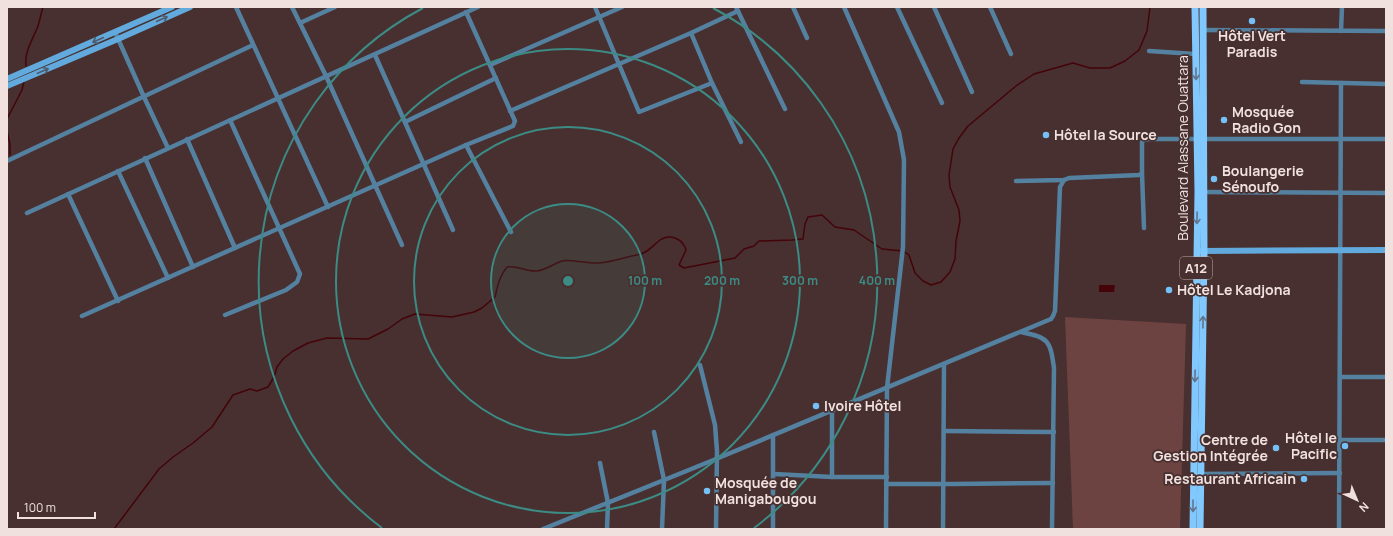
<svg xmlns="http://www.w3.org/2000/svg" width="1393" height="536" font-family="Manrope,sans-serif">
<rect width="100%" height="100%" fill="#47302f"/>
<path fill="#6c4341" d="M1065,317l121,7 -6,205h-107z"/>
<path fill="#44040a" d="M1099,285h16l-1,7h-15z"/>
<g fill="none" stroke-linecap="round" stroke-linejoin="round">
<g stroke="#44040a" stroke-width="1.5">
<path d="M26,66c-2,-14 7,-27 12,-40 2,-6 3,-13 5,-19"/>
<path d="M7,119l15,-29 2,-9"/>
<path d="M7,131l3,13v11"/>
<path d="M114,529l45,-60 14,-12 20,-14 19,-16 21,-32 17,-6 7,2 11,-4 6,-10 3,-10 6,-8 10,-8 15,-8 19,-5 41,1 20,-10 14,-10 13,-5 37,3 22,-5 8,-4 13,-11c3,-12 4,-20 12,-30 10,-2 19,5 30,4 9,-1 16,-7 25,-10 7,-2 27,3 37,2 13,-1 26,-6 38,-8 11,-2 15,-9 23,-15 10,-7 23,-1 26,10l-7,15 5,3 51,-10 9,-9 10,-3 5,-5 33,-1 11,-1 2,-15 3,-7 14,-2 13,12 19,3 28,19 21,2 6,4 6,18 8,8 8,4 10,-3 9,-10 5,-13 1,-18 4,-20 -1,-11 -9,-23 -1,-12 4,-26 6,-11 9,-12 48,-40 18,-12 39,-11 17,5h20l15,-7 14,-11 8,-19 3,-24"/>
</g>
<g stroke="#5581a1" stroke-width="4.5">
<path d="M236,7l92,200"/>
<path d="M292,7l34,69 76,169"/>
<path d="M595,7l44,105 73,-29"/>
<path d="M736,7l49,102"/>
<path d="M793,7l14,31"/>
<path d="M844,7l55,125 5,28 -1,87 -16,141 -1,141"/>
<path d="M897,7l45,96"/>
<path d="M934,7l38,85"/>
<path d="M990,7l21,47"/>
<path d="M300,23l35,-16"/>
<path d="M1202,30l184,1"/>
<path d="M1341,31l1,-24"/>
<path d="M115,32l29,65 24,51"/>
<path d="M691,33l21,50 29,59"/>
<path d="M1149,51l46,3"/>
<path d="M375,55l78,175"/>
<path d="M490,65l132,-58"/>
<path d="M1302,82l84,2"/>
<path d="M510,111l181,-78 47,-22"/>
<path d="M405,122l91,-44"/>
<path d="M187,139l48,109"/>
<path d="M466,145l45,87"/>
<path d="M145,158l48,109"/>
<path d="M7,161l246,-116"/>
<path d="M118,171l50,107"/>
<path d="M1142,173l2,55"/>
<path d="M1016,181l48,-1 5,-2 70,-3 3,-2v-31l2,-2 4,-1h238"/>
<path d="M1202,192l184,1"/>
<path d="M68,194l50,107"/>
<path d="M27,213l451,-206"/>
<path d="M225,315l61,-25 11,-8 3,-8 -70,-154"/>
<path d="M82,316l384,-171 47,-19 2,-5 -49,-109"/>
<path d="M1021,332c28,6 29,8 33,36l-2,161"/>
<path d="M700,365l15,60 2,26 -1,78"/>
<path d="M1340,377h46"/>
<path d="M945,431l109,1"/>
<path d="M654,432l10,48 -2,49"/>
<path d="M1340,440h46"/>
<path d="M600,463l8,40 -1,26"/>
<path d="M774,474l58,3h55"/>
<path d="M1199,474l141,-1"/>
<path d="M832,477v-66"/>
<path d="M886,484h67l100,-1"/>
<path d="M543,529l173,-70 335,-140 2,-3 2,-5 5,-124 4,-7"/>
<path d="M773,529v-94"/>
<path d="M943,529l1,-165"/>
<path d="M1339,529l2,-446"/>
</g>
<g stroke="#62aadd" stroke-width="6">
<path d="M7,79l165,-72"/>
<path d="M7,86l111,-47 72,-32"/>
<path d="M1200,251l186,-1"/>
</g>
<g stroke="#80c8fd" stroke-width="7">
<path d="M1193,529l5,-337 -3,-185"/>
<path d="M1200,529l4,-278 -1,-244"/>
</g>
</g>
<defs><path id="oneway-shaft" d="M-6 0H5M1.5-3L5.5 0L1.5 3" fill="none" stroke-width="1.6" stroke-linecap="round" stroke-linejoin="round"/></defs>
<g stroke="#505b6c">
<use href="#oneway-shaft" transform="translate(162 19) rotate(-24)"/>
<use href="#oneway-shaft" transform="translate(98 40) rotate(156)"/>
<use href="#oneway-shaft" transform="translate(43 71) rotate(-23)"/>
</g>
<g stroke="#61748c">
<use href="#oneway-shaft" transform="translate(1196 74) rotate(89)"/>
<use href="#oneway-shaft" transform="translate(1197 218) rotate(91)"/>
<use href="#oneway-shaft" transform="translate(1203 322) rotate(-89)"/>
<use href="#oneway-shaft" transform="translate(1195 376) rotate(91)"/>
<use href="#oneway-shaft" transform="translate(1193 506) rotate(90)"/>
</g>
<circle cx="568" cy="281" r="77" fill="#3c8b85" fill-opacity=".12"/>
<g fill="none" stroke="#3c8b85" stroke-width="2">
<circle cx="568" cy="281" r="77"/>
<circle cx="568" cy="281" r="154"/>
<circle cx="568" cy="281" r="232"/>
<path d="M382 528A309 309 0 0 1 423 8M713 8A309 309 0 0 1 754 528"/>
</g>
<g fill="#75c0f6" stroke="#47302f" stroke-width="1.5">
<circle cx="1252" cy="21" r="4"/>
<circle cx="1224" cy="120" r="4"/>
<circle cx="1046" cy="135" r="4"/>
<circle cx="1214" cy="179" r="4"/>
<circle cx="1169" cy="290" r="4"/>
<circle cx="816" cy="406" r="4"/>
<circle cx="1345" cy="446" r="4"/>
<circle cx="1276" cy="448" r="4"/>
<circle cx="1304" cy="479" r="4"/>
<circle cx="707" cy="491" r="4"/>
</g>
<g text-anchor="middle" stroke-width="3.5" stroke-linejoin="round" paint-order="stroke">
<rect fill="#47302f" stroke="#bdacaa" stroke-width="1" x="1180" y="257" width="32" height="22" rx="3"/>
<g font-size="13" font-weight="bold" fill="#f0e1df">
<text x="1196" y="273">A12</text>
</g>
<g font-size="14" font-weight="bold" fill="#f0e1df" stroke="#47302f" text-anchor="start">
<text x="1252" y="41" text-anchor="middle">Hôtel Vert<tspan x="1252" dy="16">Paradis</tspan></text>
<text x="1232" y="117">Mosquée<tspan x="1232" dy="16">Radio Gon</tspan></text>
<text x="1054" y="140">Hôtel la Source</text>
<text x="1222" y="176">Boulangerie<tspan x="1222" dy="16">Sénoufo</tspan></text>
<text x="1177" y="295">Hôtel Le Kadjona</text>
<text x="824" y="411">Ivoire Hôtel</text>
<text x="1337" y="443" text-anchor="end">Hôtel le<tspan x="1337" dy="16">Pacific</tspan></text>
<text x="1268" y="445" text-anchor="end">Centre de<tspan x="1268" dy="16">Gestion Intégrée</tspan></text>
<text x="1296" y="484" text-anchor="end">Restaurant Africain</text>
<text x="715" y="488">Mosquée de<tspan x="715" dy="16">Manigabougou</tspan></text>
</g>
<g font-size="14" fill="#f0e1df" stroke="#47302f">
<text transform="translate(1183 148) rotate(-90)" y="5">Boulevard Alassane Ouattara</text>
</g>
</g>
<circle cx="568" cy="281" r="6" fill="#3c8b85" stroke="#47302f" stroke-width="2"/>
<g font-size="12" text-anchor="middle" font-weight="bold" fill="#3c8b85" stroke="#47302f" stroke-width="3.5" stroke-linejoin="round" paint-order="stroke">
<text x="645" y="285">100 m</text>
<text x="722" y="285">200 m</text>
<text x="800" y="285">300 m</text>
<text x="877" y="285">400 m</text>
</g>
<rect width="1393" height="536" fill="none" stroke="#f0e1df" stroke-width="16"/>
<g transform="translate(1357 500) rotate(136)" stroke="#47302f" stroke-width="3" paint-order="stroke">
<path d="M0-3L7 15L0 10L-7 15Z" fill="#f0e1df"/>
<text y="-6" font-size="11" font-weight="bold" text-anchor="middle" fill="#f0e1df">N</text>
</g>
<path d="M18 512v6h77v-6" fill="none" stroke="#f0e1df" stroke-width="2"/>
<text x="24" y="512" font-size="12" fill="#f0e1df" stroke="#47302f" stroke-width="3" paint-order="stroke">100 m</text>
</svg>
